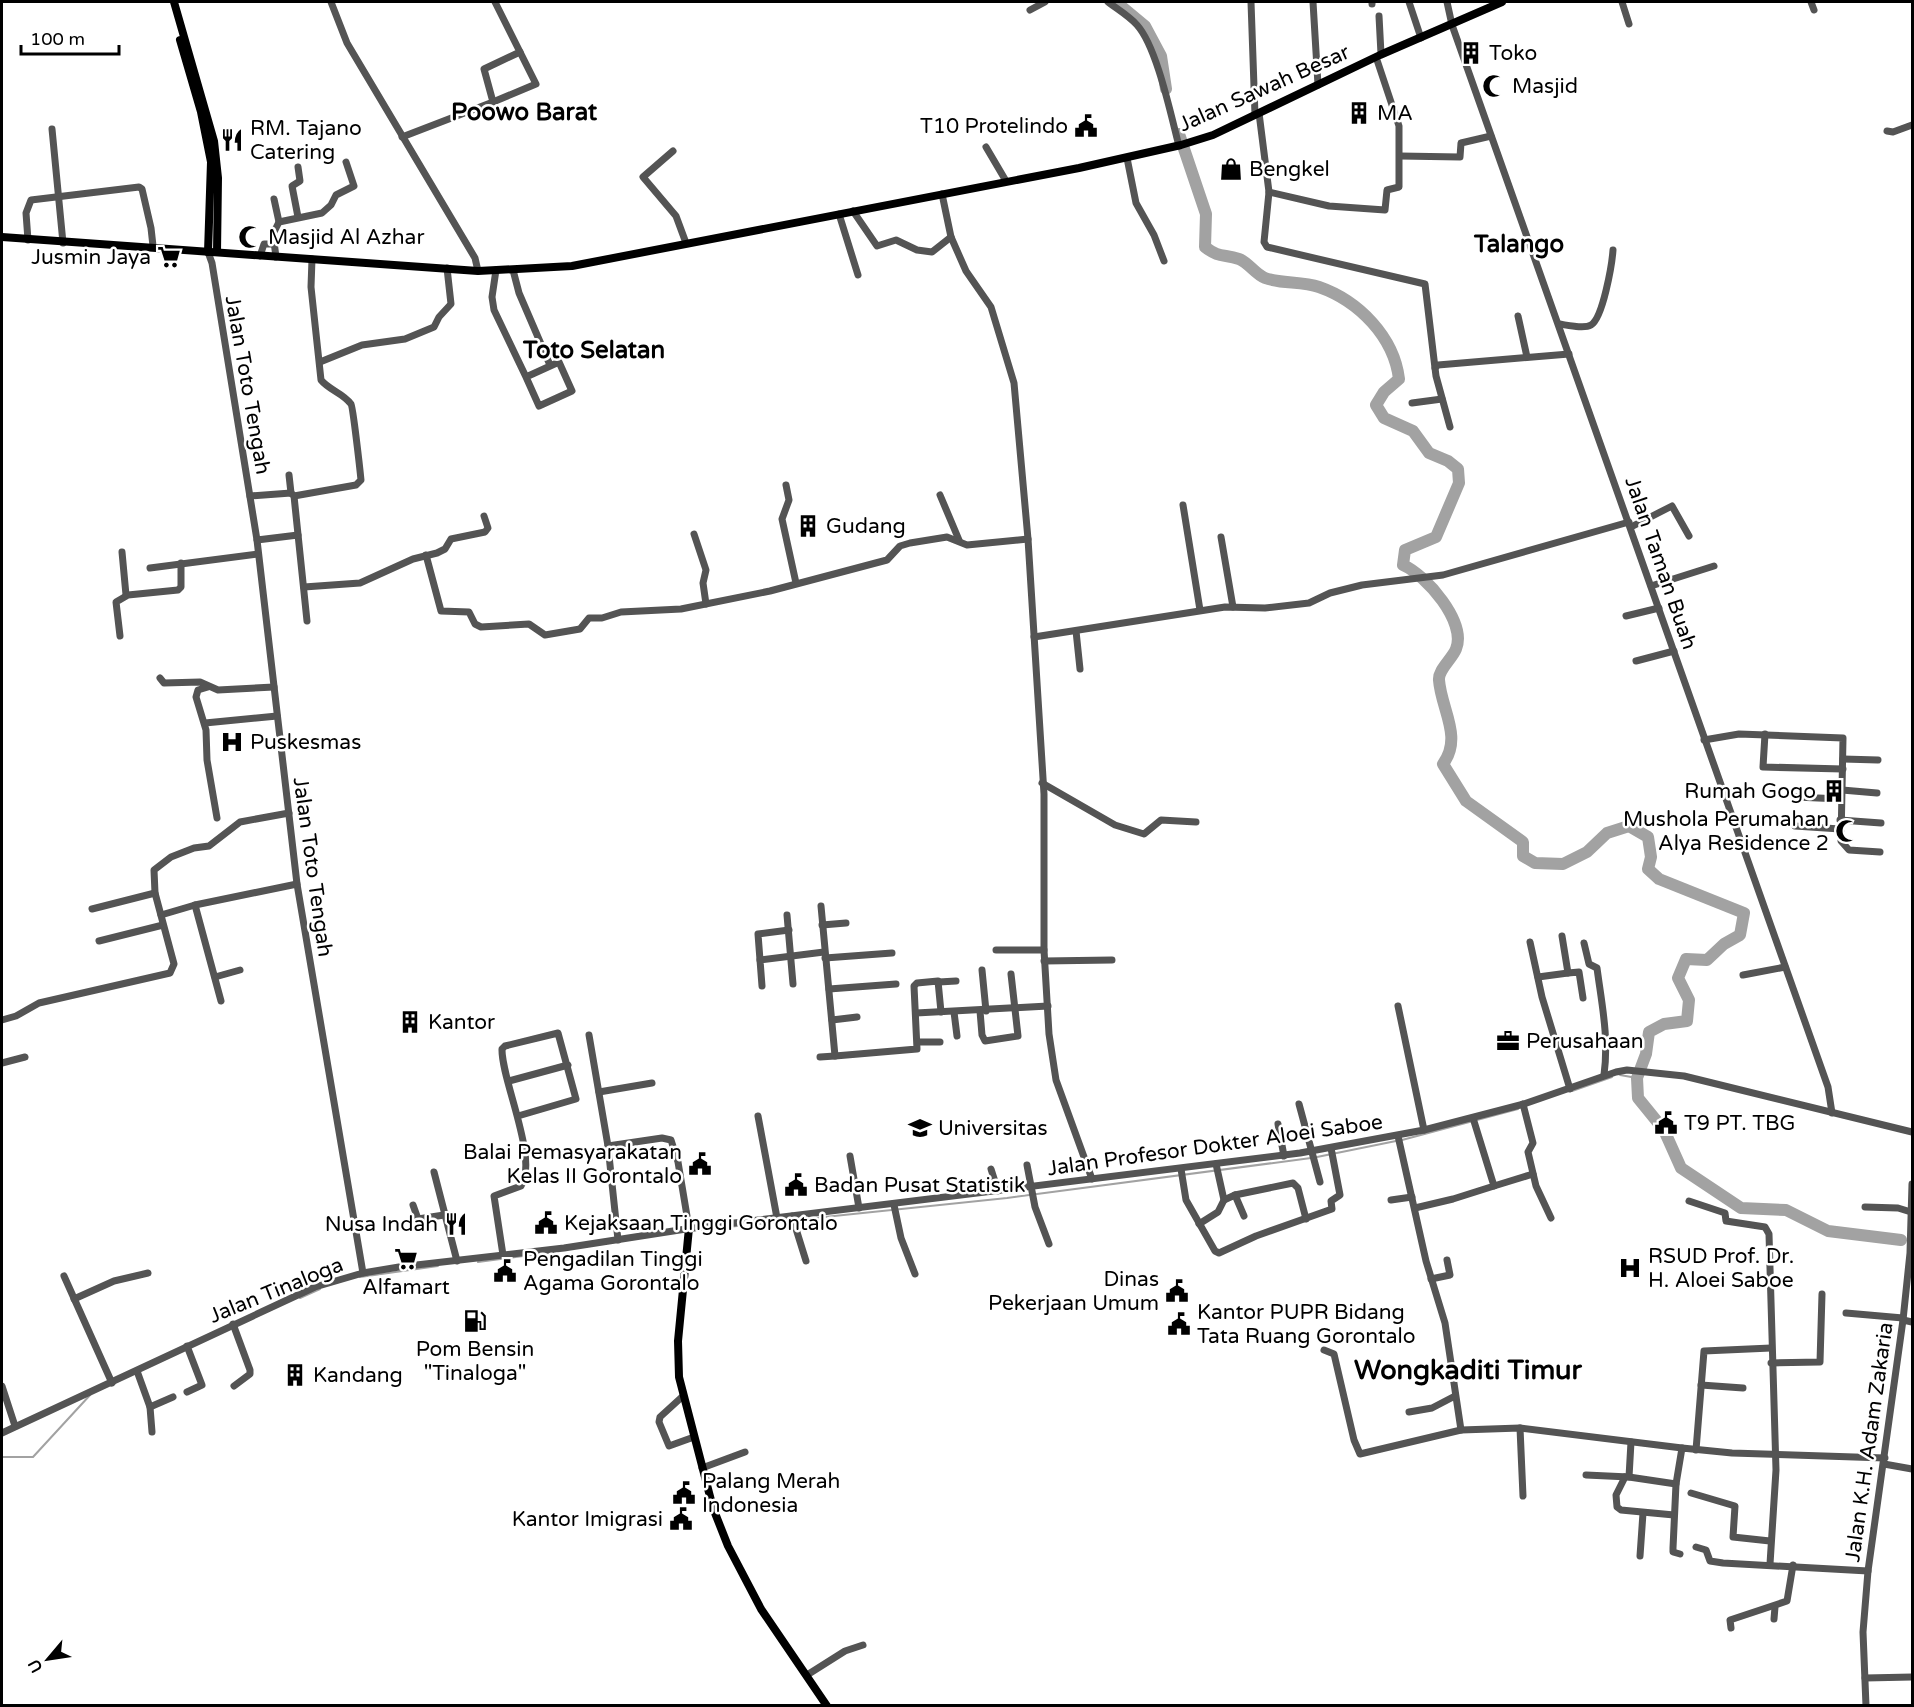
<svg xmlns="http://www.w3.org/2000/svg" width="1914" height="1707" font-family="'Varela Round',sans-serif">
<rect width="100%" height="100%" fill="#fff"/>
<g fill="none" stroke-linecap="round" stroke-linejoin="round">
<g stroke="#a2a2a2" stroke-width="2">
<path d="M1620,1075l17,3"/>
<path d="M1572,1091l40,-14"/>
<path d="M1402,1140l116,-31"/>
<path d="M1317,1157l79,-16"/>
<path d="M718,1228l289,-30 304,-40"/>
<path d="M478,1262l77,-10"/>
<path d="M360,1277l78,-11"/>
<path d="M300,1298l20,-9"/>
<path d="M2,1457h31l58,-63"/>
</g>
<g stroke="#a2a2a2" stroke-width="12">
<path d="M1116,2l29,24 16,30 5,33"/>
<path d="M1179,134l27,80 -1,33c14,11 19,7 34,12 9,3 16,15 26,19 16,6 37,3 54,9 40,14 75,50 80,92l-15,13 -8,13 8,13 29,13 16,22 19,8 10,8 1,14 -23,54 -31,13 -2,15c23,10 64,57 53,84 -4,10 -18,21 -17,31 2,29 24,57 4,84l23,37 57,41v14l12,7 28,1 24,-12 20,-19 22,-7 19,11 3,20 -3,12 11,10 85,34 -4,22 -16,9 -17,16 -21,-1 -8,19 11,22 -2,21 -23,3 -15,8 -3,22 -9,24 1,20 26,32 17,38 60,40 45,2 42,21 73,9"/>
</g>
<g stroke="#545454" stroke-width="7">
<path d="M331,2l16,41 128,215 3,13"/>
<path d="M1108,2c9,7 21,14 29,23 20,22 34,91 42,121"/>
<path d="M1251,2l4,113"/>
<path d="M1313,2l5,83"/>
<path d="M1409,2l12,36"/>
<path d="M1447,2l5,23 376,1062 4,26"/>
<path d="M1622,2l7,22"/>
<path d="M1811,2l3,8"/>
<path d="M1372,4v-2"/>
<path d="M1030,10l15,-8"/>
<path d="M1379,16l2,38"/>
<path d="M493,102l43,-18 -16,-32"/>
<path d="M1259,113l10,79 -5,50 3,5 158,37 10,84"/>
<path d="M52,129l11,114"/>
<path d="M1887,131l6,1 19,-7"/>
<path d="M402,137l91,-35 -9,-33 36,-17 -25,-50"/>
<path d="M986,147l20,34"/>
<path d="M673,151l-30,26 33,39 10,27"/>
<path d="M1400,156l60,1 1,-14 30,-7"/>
<path d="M1127,158l9,45 18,32 10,26"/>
<path d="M1269,192l60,14 56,4 2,-20 12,-3v-61l-23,-69"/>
<path d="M942,194l9,43 15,34 25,36 23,76 14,156 16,255v156l5,84 7,46 36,99"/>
<path d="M274,199l5,23"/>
<path d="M853,211l24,35 19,-6 21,10 15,2 19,-15"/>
<path d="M839,214l19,61"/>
<path d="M298,217l-6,-31 8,-5 -2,-14"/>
<path d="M28,240l-2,-27 5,-13 108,-13 3,2 9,39 2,18"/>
<path d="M208,252l4,11 45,277 40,344 66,389"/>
<path d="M260,256l4,-12h10"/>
<path d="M276,257l-3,-23 6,-12 43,-9 9,-8 5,-10 18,-9 -8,-24"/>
<path d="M496,270l-4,27 2,13 32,67 33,-15 13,29 -33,15 -13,-29"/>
<path d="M513,270l6,23 31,72"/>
<path d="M1518,316l9,41"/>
<path d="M1559,324c8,1 25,5 32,1 12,-7 21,-61 22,-75"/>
<path d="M320,362l42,-17 43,-6 29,-12 5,-10 12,-13 -4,-36"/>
<path d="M1412,403l30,-4"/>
<path d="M1450,427l-14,-51 -1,-8 3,-3 131,-11"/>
<path d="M289,475l2,18"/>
<path d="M786,485l3,15 -7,19 14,64"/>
<path d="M940,495l19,45"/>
<path d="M250,496l41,-3 3,3 13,125"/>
<path d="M294,496l62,-11 5,-5c-1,-10 -8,-73 -10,-76 -8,-11 -22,-14 -30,-24l-10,-93 1,-28"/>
<path d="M1183,505l17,105"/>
<path d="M1631,527l41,-21 17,30"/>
<path d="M694,534l12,36 -3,13 3,21"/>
<path d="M1221,537l12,70"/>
<path d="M257,540l41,-5"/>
<path d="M122,552l4,43"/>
<path d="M426,555l15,56 28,1 6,12 6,3 48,-3 16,11 35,-6 9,-11h13l19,-6 60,-3 89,-18 117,-31 13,-14 10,-3 37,-6 20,8 61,-6"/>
<path d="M150,568l108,-14"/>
<path d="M1651,586l63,-20"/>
<path d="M304,587l56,-4 53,-24 24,-6 8,-4 6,-10 34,-7 3,-4 -4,-12"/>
<path d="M1626,616l33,-8"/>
<path d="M1076,631l4,38"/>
<path d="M120,636l-4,-34 12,-7 50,-5 3,-3v-24"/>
<path d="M1034,637l191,-30 40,1 44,-5 21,-10 32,-8 81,-10 186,-53"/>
<path d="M1636,661l38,-10"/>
<path d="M160,678l4,5 36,-1 18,8 56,-3"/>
<path d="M208,687l-10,3 -2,7 10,33 1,30 10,58"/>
<path d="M205,723l72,-7"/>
<path d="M1765,734l-2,33 80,2"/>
<path d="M1704,740l35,-6 104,4 -2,103 8,9 31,2"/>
<path d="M1843,759l35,1"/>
<path d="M1042,783l73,42 29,9 17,-14 35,2"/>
<path d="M1842,790l35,3"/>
<path d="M1795,797l46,2"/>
<path d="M1840,820l41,3"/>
<path d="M1795,826l45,3"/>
<path d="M821,906l14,150 82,-7 -3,-63 3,-3 21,-2 3,31"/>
<path d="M92,909l63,-16"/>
<path d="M161,915l34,-10"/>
<path d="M787,915l6,69"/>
<path d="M822,925l24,-2"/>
<path d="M99,941l64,-16"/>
<path d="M1530,942l12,55 28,92"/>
<path d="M1584,943l5,21 8,4c5,38 12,69 7,107"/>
<path d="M996,950h48"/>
<path d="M825,958l67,-5"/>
<path d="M760,960l-2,-26 31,-4"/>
<path d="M1044,961l68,-1"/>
<path d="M982,970l4,41"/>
<path d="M1568,973l11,-1 4,26"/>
<path d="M1743,975l42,-8"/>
<path d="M215,977l25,-7"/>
<path d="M1538,977l30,-4 -6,-37"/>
<path d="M939,982l17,-1"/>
<path d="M762,986l-2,-26 64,-8"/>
<path d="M829,989l67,-5"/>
<path d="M221,1001l-26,-96 102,-21"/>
<path d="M1398,1006l26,124"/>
<path d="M980,1011l2,24 3,6 33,-5 -7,-62"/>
<path d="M954,1012l3,24"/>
<path d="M916,1013l132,-7"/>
<path d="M2,1020l14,-4 23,-13 131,-30 4,-9 -19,-71 -1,-23 17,-13 23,-9 15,-2 31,-24 49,-9"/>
<path d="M832,1020l25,-3"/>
<path d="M589,1035l19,111"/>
<path d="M918,1042h22"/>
<path d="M820,1057l15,-1"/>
<path d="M2,1063l23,-6"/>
<path d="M509,1081l59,-16"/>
<path d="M599,1092l53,-9"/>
<path d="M1299,1104l21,78"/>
<path d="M1523,1104l10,39 -5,9 8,34 15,32"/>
<path d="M758,1116l19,102"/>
<path d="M1278,1124l6,32"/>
<path d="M1398,1136l28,125 19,62 16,107 59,-2 3,68"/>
<path d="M850,1156l9,52"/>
<path d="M1216,1164l8,36"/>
<path d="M1027,1165l8,42 14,37"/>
<path d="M991,1169l7,22"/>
<path d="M1181,1169l5,31 29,51 4,2 37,-17 76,-27 -1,-8 9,-6 -9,-47"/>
<path d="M434,1172l23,89"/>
<path d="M1494,1186l39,-12"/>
<path d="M1235,1195l58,-12 5,5 8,31"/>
<path d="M1391,1200l21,-3"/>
<path d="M1689,1201l36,12 1,8 39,6 4,7 7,236 -6,94"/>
<path d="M413,1205l5,14 26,-4"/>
<path d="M894,1205l7,33 14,36"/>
<path d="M1865,1207l33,1 13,4"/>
<path d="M1415,1208l38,-9 41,-13 -21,-68"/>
<path d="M792,1216l14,45"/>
<path d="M1199,1224l19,-12 6,-12 11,-5 9,21"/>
<path d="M618,1240l-10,-94 54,-8 9,2 7,22 11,66"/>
<path d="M503,1255l-9,-59 27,-10c18,-27 -20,-107 -19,-137l3,-3 53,-13 18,66 -58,17"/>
<path d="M64,1276l48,107"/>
<path d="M1431,1279l19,-4 -3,-15"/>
<path d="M74,1299l40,-18 34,-8"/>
<path d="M1846,1313l57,5"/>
<path d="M1903,1320l9,2"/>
<path d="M233,1324l17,46v4l-16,12"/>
<path d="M1324,1350l10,4 20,86 6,14 101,-24"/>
<path d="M1771,1363l49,-1 2,-68"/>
<path d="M137,1371l13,36 2,25"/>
<path d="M1701,1385l42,3"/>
<path d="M2,1386l13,40"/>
<path d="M187,1392l15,-7 -15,-39"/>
<path d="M683,1396l-23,21 -1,5 10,24 25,-9"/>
<path d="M150,1407l23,-10"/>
<path d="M1409,1412l23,-4 23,-12"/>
<path d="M1520,1428l162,20"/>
<path d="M2,1433l313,-146 48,-14 36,-6 165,-19 122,-19 614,-76 124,-23 100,-26 92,-32 11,-2 57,6 228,56"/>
<path d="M1696,1450l8,-99 67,-3"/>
<path d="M1884,1464l28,5"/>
<path d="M702,1468l43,-16"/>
<path d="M1586,1475l43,2 47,7"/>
<path d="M1625,1477l-9,18 1,12 4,3 53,5"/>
<path d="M1629,1477l2,-35"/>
<path d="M1691,1493l44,13 -2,31 37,4"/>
<path d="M1696,1547l10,3 4,11 13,2 145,8"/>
<path d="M1680,1554l-7,-2v-4l3,-64 6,-36 50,5 153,5"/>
<path d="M1640,1556l3,-43"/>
<path d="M1774,1619l1,-12"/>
<path d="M1731,1628l-1,-8 57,-19 6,-36"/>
<path d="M807,1675l38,-24 18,-6"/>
<path d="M1865,1678l47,-1"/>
<path d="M1866,1706l-3,-74 5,-61 35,-251 7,-67 2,-69"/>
</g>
<g stroke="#000" stroke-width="8">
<path d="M174,2l40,139 4,37 -1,74"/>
<path d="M180,40l21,72 10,50 -3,90"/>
<path d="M2,237l476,34 94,-5 507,-98 102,-23 32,-10 167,-80 122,-53"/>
<path d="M689,1228l-11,113 1,36 34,131 15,38 33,63 66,97"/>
</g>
</g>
<defs>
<g id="building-bare" transform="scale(1.8)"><path d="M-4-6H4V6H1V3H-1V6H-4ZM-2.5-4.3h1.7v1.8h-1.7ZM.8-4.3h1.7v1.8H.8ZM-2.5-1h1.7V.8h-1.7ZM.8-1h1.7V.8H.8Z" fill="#000" stroke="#fff" stroke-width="2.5" paint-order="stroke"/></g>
<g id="mosque-bare" transform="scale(1.8)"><path d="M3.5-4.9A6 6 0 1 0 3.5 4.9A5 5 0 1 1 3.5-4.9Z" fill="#000" stroke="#fff" stroke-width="2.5" paint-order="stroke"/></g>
<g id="civic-bare" transform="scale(1.8)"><path d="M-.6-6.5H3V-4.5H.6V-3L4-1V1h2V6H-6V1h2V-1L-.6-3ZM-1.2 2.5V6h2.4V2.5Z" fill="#000" stroke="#fff" stroke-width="2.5" paint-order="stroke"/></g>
<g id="restaurant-bare" transform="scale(1.8)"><path d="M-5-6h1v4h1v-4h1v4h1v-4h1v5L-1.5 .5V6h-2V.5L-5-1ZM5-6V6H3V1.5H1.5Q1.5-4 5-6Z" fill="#000" stroke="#fff" stroke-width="2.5" paint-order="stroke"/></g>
<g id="shop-bare" transform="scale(1.8)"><path d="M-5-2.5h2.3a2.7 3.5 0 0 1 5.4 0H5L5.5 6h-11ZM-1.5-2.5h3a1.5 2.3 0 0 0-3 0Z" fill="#000" stroke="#fff" stroke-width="2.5" paint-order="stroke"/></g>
<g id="supermarket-bare" transform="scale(1.8)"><path d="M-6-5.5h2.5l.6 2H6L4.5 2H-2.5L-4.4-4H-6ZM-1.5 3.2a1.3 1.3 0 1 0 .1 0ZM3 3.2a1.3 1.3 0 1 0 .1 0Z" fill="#000" stroke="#fff" stroke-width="2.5" paint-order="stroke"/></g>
<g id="hospital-bare" transform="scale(1.8)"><path d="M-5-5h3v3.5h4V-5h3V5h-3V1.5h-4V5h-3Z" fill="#000" stroke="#fff" stroke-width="2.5" paint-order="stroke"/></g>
<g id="office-bare" transform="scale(1.8)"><path d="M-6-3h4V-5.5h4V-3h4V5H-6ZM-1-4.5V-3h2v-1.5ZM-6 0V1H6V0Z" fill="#000" stroke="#fff" stroke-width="2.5" paint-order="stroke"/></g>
<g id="university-bare" transform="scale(1.8)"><path d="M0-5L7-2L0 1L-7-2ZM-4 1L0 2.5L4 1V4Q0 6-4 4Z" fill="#000" stroke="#fff" stroke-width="2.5" paint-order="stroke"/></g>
<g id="fuel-bare" transform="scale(1.8)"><path d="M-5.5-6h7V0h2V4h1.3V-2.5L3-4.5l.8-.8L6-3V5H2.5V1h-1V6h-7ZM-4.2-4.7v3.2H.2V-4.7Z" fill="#000" stroke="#fff" stroke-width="2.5" paint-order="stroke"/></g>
</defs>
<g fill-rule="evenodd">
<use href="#building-bare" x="1471" y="53"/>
<use href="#mosque-bare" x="1494" y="86"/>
<use href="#building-bare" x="1359" y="113"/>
<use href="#civic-bare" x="1086" y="126"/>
<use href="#restaurant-bare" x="232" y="140"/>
<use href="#shop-bare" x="1231" y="169"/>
<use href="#mosque-bare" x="250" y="237"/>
<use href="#supermarket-bare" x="169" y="257"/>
<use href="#building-bare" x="808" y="526"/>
<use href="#hospital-bare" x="232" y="742"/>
<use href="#building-bare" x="1834" y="791"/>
<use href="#mosque-bare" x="1847" y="831"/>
<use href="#building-bare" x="410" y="1022"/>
<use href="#office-bare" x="1508" y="1041"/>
<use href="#civic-bare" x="1666" y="1123"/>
<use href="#university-bare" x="920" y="1128"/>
<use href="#civic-bare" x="700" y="1164"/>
<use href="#civic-bare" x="796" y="1185"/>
<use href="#civic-bare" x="546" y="1223"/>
<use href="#restaurant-bare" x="456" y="1224"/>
<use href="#supermarket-bare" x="406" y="1259"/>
<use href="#hospital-bare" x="1630" y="1268"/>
<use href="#civic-bare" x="505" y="1271"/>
<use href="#civic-bare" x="1177" y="1291"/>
<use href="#fuel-bare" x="475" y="1321"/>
<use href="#civic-bare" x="1179" y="1324"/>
<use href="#building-bare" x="295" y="1375"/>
<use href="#civic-bare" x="684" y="1493"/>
<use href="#civic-bare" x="681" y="1519"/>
</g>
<g text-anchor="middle" stroke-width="5" stroke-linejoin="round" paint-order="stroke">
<g font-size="21" fill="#000" stroke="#fff" text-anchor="start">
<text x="1489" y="60">Toko</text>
<text x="1512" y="93">Masjid</text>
<text x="1377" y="120">MA</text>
<text x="1068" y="133" text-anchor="end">T10 Protelindo</text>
<text x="250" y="135">RM. Tajano<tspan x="250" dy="24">Catering</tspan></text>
<text x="1249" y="176">Bengkel</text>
<text x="268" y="244">Masjid Al Azhar</text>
<text x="151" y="264" text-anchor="end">Jusmin Jaya</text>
<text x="826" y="533">Gudang</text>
<text x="250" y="749">Puskesmas</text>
<text x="1816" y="798" text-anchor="end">Rumah Gogo</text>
<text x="1829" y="826" text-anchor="end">Mushola Perumahan<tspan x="1829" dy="24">Alya Residence 2</tspan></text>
<text x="428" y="1029">Kantor</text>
<text x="1526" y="1048">Perusahaan</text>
<text x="1684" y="1130">T9 PT. TBG</text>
<text x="938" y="1135">Universitas</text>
<text x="682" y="1159" text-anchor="end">Balai Pemasyarakatan<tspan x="682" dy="24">Kelas II Gorontalo</tspan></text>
<text x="814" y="1192">Badan Pusat Statistik</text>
<text x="564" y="1230">Kejaksaan Tinggi Gorontalo</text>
<text x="438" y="1231" text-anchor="end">Nusa Indah</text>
<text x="1648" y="1263">RSUD Prof. Dr.<tspan x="1648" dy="24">H. Aloei Saboe</tspan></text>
<text x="523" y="1266">Pengadilan Tinggi<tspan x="523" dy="24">Agama Gorontalo</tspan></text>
<text x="1159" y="1286" text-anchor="end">Dinas<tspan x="1159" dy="24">Pekerjaan Umum</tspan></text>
<text x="406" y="1294" text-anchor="middle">Alfamart</text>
<text x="1197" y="1319">Kantor PUPR Bidang<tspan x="1197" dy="24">Tata Ruang Gorontalo</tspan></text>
<text x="475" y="1356" text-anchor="middle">Pom Bensin<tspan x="475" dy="24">"Tinaloga"</tspan></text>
<text x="313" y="1382">Kandang</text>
<text x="702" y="1488">Palang Merah<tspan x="702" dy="24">Indonesia</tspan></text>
<text x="663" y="1526" text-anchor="end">Kantor Imigrasi</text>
</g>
<g font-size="21" fill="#000" stroke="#fff">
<text transform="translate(1264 88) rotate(-24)" y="7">Jalan Sawah Besar</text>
<text transform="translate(248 385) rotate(80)" y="7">Jalan Toto Tengah</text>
<text transform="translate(1661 563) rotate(71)" y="7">Jalan Taman Buah</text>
<text transform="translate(313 867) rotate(82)" y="7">Jalan Toto Tengah</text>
<text transform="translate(1215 1145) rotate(-8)" y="7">Jalan Profesor Dokter Aloei Saboe</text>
<text transform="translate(276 1290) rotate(-22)" y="7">Jalan Tinaloga</text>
<text transform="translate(1869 1442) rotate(-82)" y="7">Jalan K.H. Adam Zakaria</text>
</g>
<g font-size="24" font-weight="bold" fill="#000" stroke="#fff">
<text x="524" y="120">Poowo Barat</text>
<text x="1519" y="252">Talango</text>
<text x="594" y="358">Toto Selatan</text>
</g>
<g font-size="27" font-weight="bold" fill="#000" stroke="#fff">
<text x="1468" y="1379">Wongkaditi Timur</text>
</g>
</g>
<rect width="1914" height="1707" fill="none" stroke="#000000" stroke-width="6"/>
<g transform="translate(48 1659) rotate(241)" stroke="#ffffff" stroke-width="4.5" paint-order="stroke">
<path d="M0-4.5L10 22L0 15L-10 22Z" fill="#000000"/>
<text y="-9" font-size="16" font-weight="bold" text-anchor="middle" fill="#000000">U</text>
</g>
<path d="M21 45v9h98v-9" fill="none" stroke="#000000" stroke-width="3"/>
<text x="30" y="45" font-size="18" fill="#000000" stroke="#ffffff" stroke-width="4.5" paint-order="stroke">100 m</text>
</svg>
